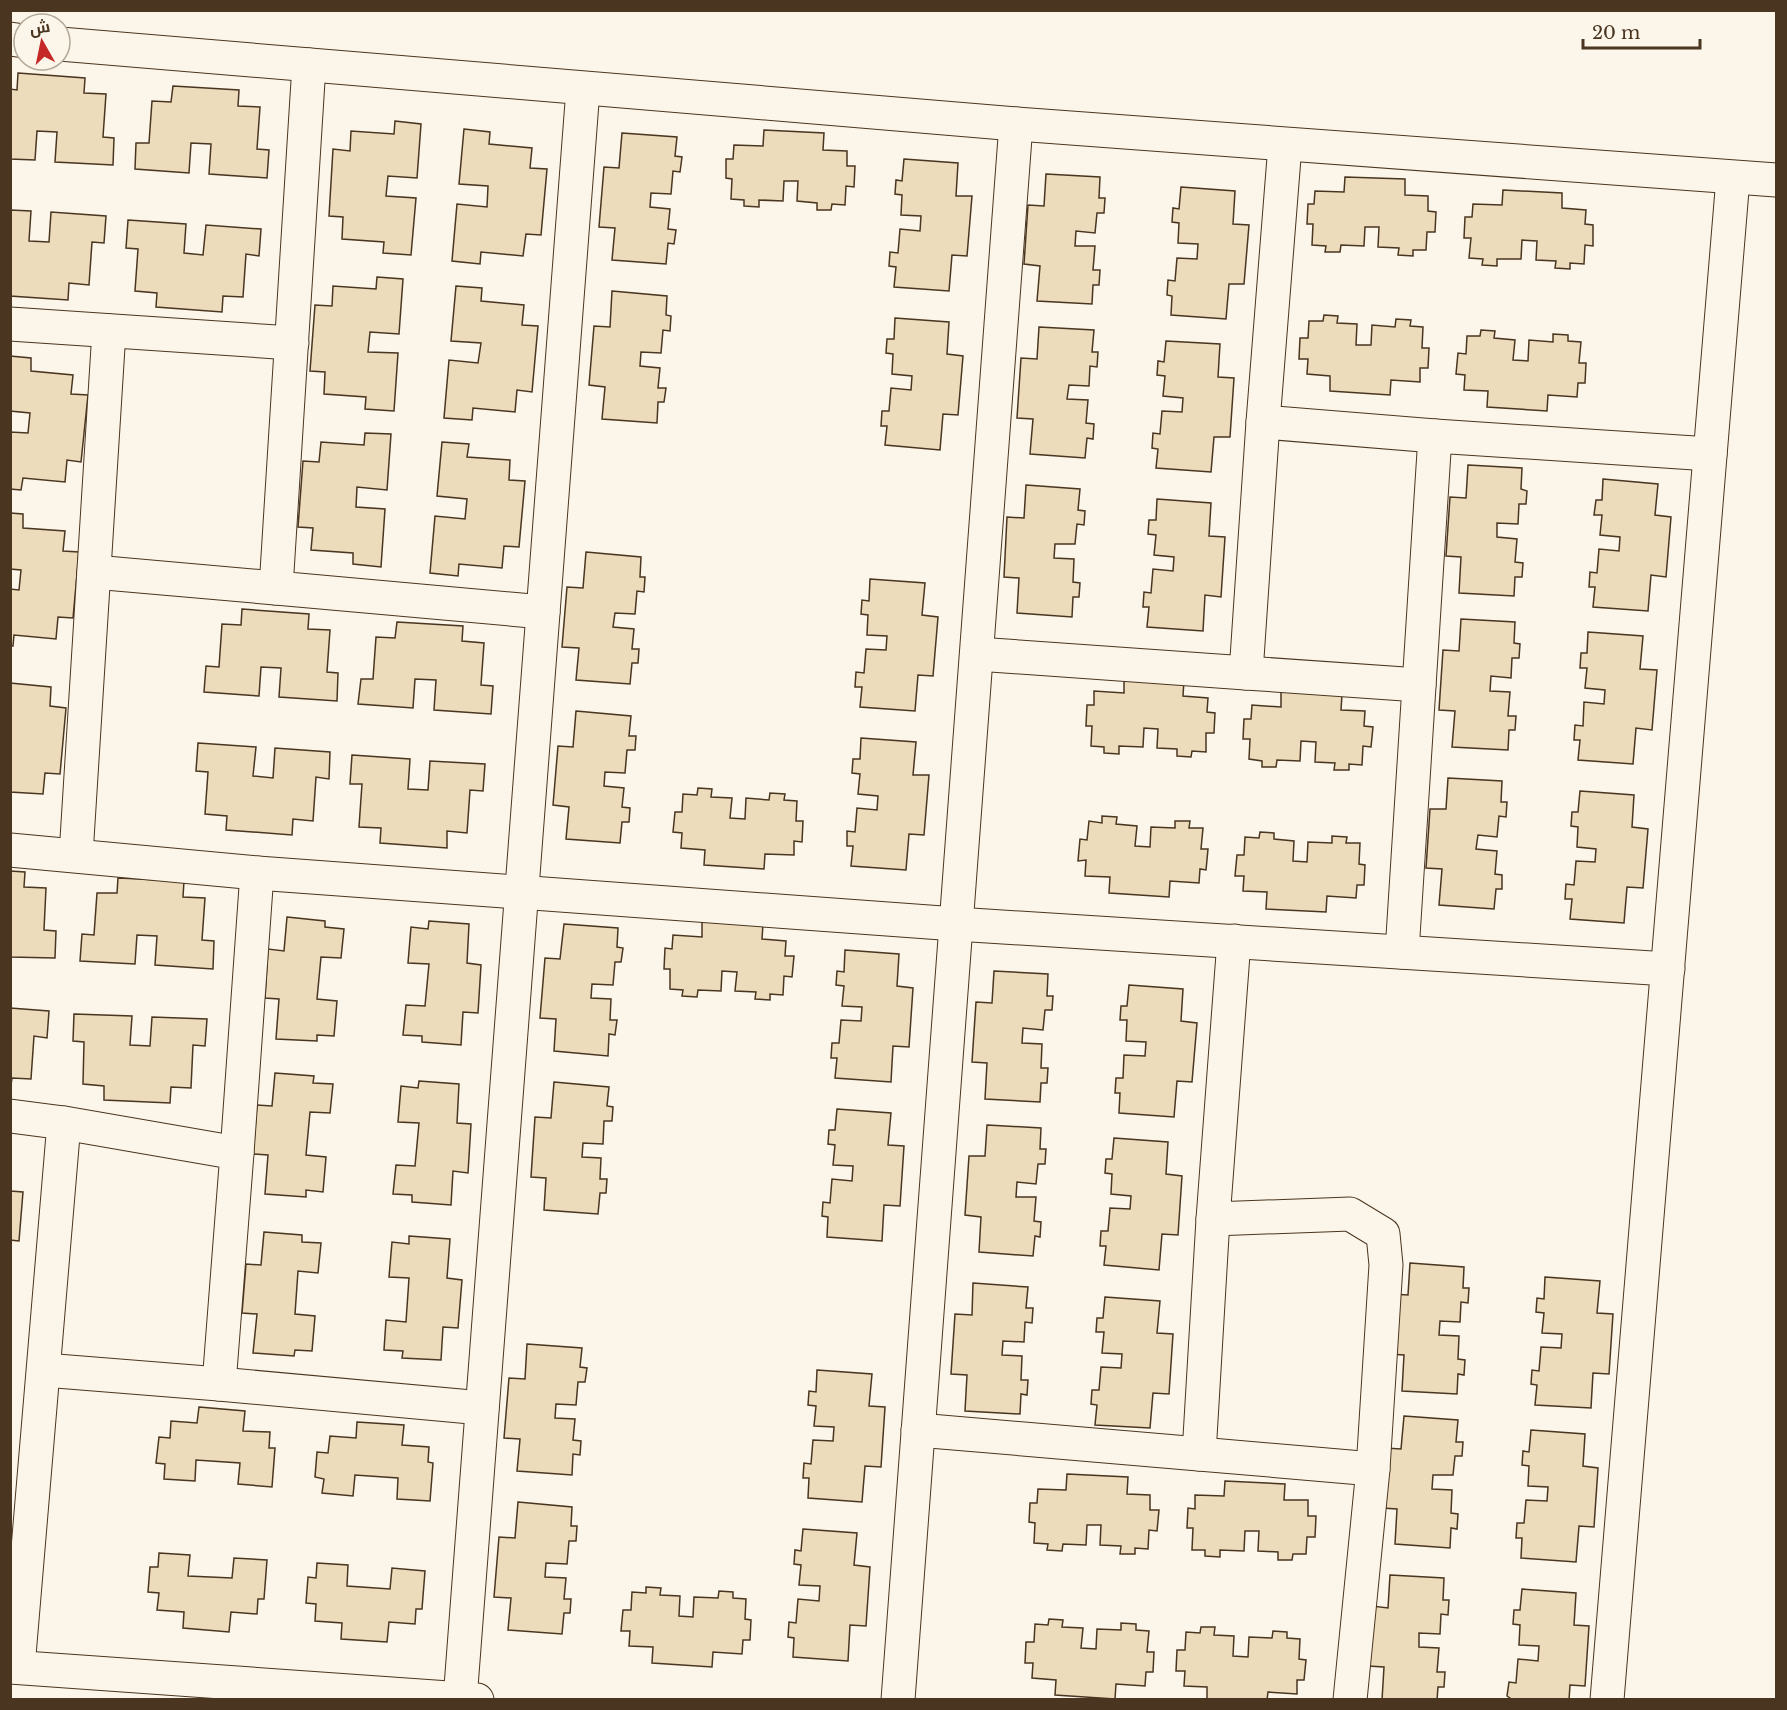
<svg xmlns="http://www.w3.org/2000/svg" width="1787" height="1710" font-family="'Libre Baskerville',Cairo,serif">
<rect width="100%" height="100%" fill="#fbf6e9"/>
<g fill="#ecdcbc" stroke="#4a3520" stroke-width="1.5">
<path d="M18,73l67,5 -1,15 22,1 -3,43 11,1 -1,27 -58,-3 2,-30 -20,-1 -2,29 -25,-1v-70l7,1z"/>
<path d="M173,86l66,4 -1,16 22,1 -3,42 12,1 -2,28 -58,-4 2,-30 -20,-1 -2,30 -54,-4 1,-26h13l3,-42 19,1z"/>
<path d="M395,121l26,3 -4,54 -29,-2 -2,20 30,2 -5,57 -28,-2 1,-11 -42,-3 1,-22 -14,-1 4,-67 17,2 1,-20 43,3z"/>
<path d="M464,129l26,3 -1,12 43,4 -2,20 17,1 -6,66 -15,-1 -3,22 -42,-4 -1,12 -28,-3 5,-57 30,3 1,-21 -29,-2z"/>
<path d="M764,130l60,3 -1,17 24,1v15h8l-1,21 -8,-1 -1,19 -13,-1 -1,6h-14v-7l-20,-2 1,-20h-14l-1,20 -24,-1v7l-15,-1v-6l-13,-1 1,-20 -6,-1v-19h7l1,-14 29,1z"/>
<path d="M622,133l55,4 -2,19 7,1 -2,15 -7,-1 -2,23 -20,-1 -1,14 20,2 -2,20 8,1 -2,14 -6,-1 -2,21 -54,-4 3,-32 -16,-1 5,-60 15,1z"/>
<path d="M904,159l54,4 -2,33h16l-5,60 -15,-1 -3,36 -55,-4 2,-20 -7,-1 1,-14 8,1 2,-24 20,2 1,-15 -20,-1 1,-20 -7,-1 1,-14 6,1z"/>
<path d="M1046,174l54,3 -1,21h6l-1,15h-7l-2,20 -19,-2 -1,15h20l-2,24h7l-1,15h-6l-1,19 -55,-3 3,-35 -16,-2 4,-59 16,1z"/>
<path d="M1345,177l60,2v16l23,1v15l8,1 -1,20h-8l-1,18h-13v6l-15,-1 1,-7 -21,-1 1,-20h-14l-1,19 -23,-1 -1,7h-15l1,-6 -14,-1 1,-21h-6l1,-20h6l1,-13 29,1z"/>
<path d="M1181,187l54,4 -2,33 16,1 -5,59h-15l-3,35 -55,-4 1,-19 -5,-1 1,-15 7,1 2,-23 20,1 1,-15 -20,-1 1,-20 -7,-1 1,-14 6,1z"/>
<path d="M1503,190l59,3v15l24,2 -1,14 8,1v21l-8,-1 -1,19 -14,-1v6l-15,-1 1,-7 -20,-1 1,-19 -15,-1 -1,19h-24v7l-15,-1 1,-6 -14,-1 2,-20h-7l1,-21h7l1,-13 29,1z"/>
<path d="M10,210l21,1 -2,30 20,1 2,-30 55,4 -2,27 -12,-1 -3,43 -20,-2 -1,17 -58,-4z"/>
<path d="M128,220l58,4 -2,29 19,2 3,-30 55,4 -2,27 -13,-2 -3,43 -20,-1 -1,16 -66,-5 1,-14 -22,-2 3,-42 -12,-1z"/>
<path d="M377,277l26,2 -4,55 -29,-2 -2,20 30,1 -4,58 -29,-2 1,-12 -42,-3 1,-22 -15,-1 5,-66 17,1 1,-20 43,3z"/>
<path d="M456,286l26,2 -1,13 43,4 -2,20 16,1 -6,66 -15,-2 -2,22 -42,-4 -1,12 -28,-2 5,-58 29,3 3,-20 -30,-2z"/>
<path d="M612,291l55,5 -1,19 5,1 -1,15 -7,-1 -2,23 -20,-1 -1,14 20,2 -2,20h8l-2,14h-6l-1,21 -55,-4 3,-32 -16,-2 5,-59 16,1z"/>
<path d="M1324,315l14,1 -1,7 20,1 -1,21h15l1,-20 23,2 1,-8 15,1 -1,6 13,1 -1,21h7l-1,20h-8v14l-29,-2 -1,15 -60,-4v-15l-23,-2 1,-15h-9l1,-21h8l1,-17h14z"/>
<path d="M895,318l54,4 -2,32 16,2 -5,59 -15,-1 -3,36 -55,-5 2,-19h-6l1,-15h7l2,-23 20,2 1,-14 -20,-2 1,-20 -7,-1 1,-14h7z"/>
<path d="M1039,327l55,3 -2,22h6l-1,15 -7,-1 -1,20 -20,-1 -2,14 21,1 -2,23 8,1 -1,15 -6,-1 -2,20 -55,-4 3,-35 -16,-1 4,-60 16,1z"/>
<path d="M1481,330l14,1 -1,7 21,2 -2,20 15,1 1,-21 24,2v-8l15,1v6l13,1 -2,21h7l-1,20h-7l-1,14 -29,-2 -1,16 -60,-4 1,-16 -24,-1 1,-15 -9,-1 2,-21 8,1 1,-18h13z"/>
<path d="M1166,341l54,3 -2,33 16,1 -4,59h-16l-3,35 -55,-4 2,-19 -6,-1 1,-15 7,1 2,-23 20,1 1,-14 -20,-2 2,-20 -8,-1 1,-14 6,1z"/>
<path d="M10,356l21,2v13l42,4 -2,19 17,1 -7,67 -14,-2 -2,22 -42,-4 -2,12 -11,-1v-57l18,1 2,-20 -20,-2z"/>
<path d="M365,433l26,1 -4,56 -30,-3 -1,20 29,2 -4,58 -28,-3v-11l-42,-3 2,-22 -15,-1 5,-66 16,1 2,-20 43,3z"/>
<path d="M442,442l27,2 -2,13 43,3 -1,20 16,1 -6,66 -15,-1 -2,22 -43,-4 -1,12 -28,-3 5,-57 30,3 2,-20 -30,-3z"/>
<path d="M1468,465l54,3 -1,21 6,2 -1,13h-7l-1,20 -21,-1v14l20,2 -2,23 8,1 -1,14h-7l-1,19 -55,-3 2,-36 -15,-1 4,-59 16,1z"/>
<path d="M1603,479l55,5 -3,31 16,2 -5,60 -15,-2 -3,36 -55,-4 2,-20h-6l1,-15 7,1 2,-24 20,2 1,-14 -20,-2 2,-20h-8l2,-15h6z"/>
<path d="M1026,485l54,4 -2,21 7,1 -1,14 -7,-1 -2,20h-20l-1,14 20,1 -1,23 7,1 -1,14h-6l-1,20 -55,-4 2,-35 -15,-1 3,-60 17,1z"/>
<path d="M1157,499l54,4 -2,33 16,1 -4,60 -16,-2 -2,36 -56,-4 2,-20h-6l1,-15 7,1 2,-24 20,2 1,-14 -20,-2 2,-20 -8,-1 1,-14h7z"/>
<path d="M10,513l13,1v14l42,3 -2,20 16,1 -6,66 -15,-1 -2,22 -42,-4 -1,11h-3v-57l9,1 2,-20 -11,-1z"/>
<path d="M586,552l55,5 -1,20h5l-1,15 -7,-1 -2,23 -20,-1 -2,14 21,2 -2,20h7l-1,14h-6l-2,21 -54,-4 3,-32 -17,-1 5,-60 16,1z"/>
<path d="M870,579l55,4 -3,32 16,2 -5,59 -15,-1 -3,36 -55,-4 2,-20h-7l1,-15 8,1 2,-24 20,1 1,-14 -20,-1 1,-20 -7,-1 1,-14 7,1z"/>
<path d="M242,609l67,5 -1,15 22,1 -3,42 11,1 -1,28 -58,-4 2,-29 -20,-1 -2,29 -55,-4 2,-26 13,1 3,-43 19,1z"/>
<path d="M1461,619l54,3 -1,21 6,1 -1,14h-7l-1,20 -20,-2 -1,15 20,1 -2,24h8l-1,14h-6l-1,20 -56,-3 3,-36 -16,-1 4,-60 16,1z"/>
<path d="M397,622l66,4 -1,15 22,2 -3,42 12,1 -2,28 -57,-4 2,-30 -21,-1 -2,29 -55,-4 3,-25h12l3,-42 19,1z"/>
<path d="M1588,632l55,4 -3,33 17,1 -5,60 -16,-2 -3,36 -55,-4 2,-20h-6l1,-15 8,1 1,-24 20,2 1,-14 -20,-2 2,-20h-7l1,-15h6z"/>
<path d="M1124,678l60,2 -1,16 25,2 -1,14 8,1 -1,20h-8v19l-14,-1 -1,6 -14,-1v-7l-20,-1 1,-19 -14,-1 -1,19 -24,-1v8l-15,-1v-6l-13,-1 1,-20h-6l1,-21h7v-14l30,2z"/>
<path d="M10,683l41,4 -1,19 16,2 -6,66 -15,-1 -2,21 -33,-2z"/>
<path d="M1281,691l61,3 -1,16 24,1 -1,15 9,1 -2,20 -8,-1 -1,19 -13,-1v6h-15l1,-7 -20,-1 1,-20 -15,-1 -1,20 -23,-1 -1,7h-14v-6l-13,-2 1,-20h-7l1,-20h7l1,-14 29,2z"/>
<path d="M576,711l55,5 -2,20h7l-1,14h-8l-2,23 -20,-1 -1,14 20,2 -2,19 8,1 -1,14h-7l-2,21 -54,-4 3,-32 -16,-2 5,-59 15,1z"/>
<path d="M861,738l55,4 -3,33h16l-5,60 -15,-1 -3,36 -55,-4 2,-20h-6v-15l8,1 2,-24 20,2 1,-14 -20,-2 2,-20 -8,-1 1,-14h7z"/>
<path d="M198,743l58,4 -3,29 20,2 2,-30 55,4 -1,27 -13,-2 -3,44 -20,-2 -1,16 -66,-5 1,-14 -22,-2 3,-42 -12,-1z"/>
<path d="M352,755l58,4 -2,30 20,1 2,-29 55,3 -2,27 -13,-1 -3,43 -20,-2v17l-67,-5 1,-15 -22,-1 3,-43h-12z"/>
<path d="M1448,778l54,3 -1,21h6l-1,15 -7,-1 -2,21 -19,-2 -2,14 21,2 -2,23 7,1v14h-6l-2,20 -55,-4 3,-36 -16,-1 4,-59h16z"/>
<path d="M698,788l14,1 -1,8 21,1 -2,20 15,1 1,-21 23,2 1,-7 15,1 -1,6 13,1 -1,20h7l-1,21 -8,-1v14l-29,-1 -1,15 -60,-4 1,-15 -24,-2 1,-15 -9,-1 2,-20h7l1,-18 14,1z"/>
<path d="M1580,791l54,4 -2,32 16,2 -5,59 -16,-1 -3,36 -54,-4 2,-20h-7l1,-15 8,1 2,-24 19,1 1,-13 -19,-2 1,-20 -7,-1 1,-14h6z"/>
<path d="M1102,816l15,1 -1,7 21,2 -2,20 15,1 1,-20 24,1v-7h15l-1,7h14l-2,21h7l-2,21 -6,-1 -1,14 -29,-2 -1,16 -60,-4 1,-16 -25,-1 1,-16 -8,1 2,-22 7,1 2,-19 13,2z"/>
<path d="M1260,832l14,1v6l20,2 -1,20 14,1 1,-20 24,1v-7l15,1 -1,6h14l-1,21 6,1 -1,20h-7l-1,13 -29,-2 -1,16 -60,-3 1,-17 -24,-1 1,-15h-9l2,-21h7l1,-18 14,1z"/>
<path d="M10,871l15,1 -1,15 22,1 -2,42 12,1 -1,27 -45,-1z"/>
<path d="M118,878l66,3 -1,16 22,1 -3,42 12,1 -1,28 -58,-4 2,-29 -20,-1 -2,29 -55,-3 2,-27 12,1 3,-42h20z"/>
<path d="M287,917l38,4v6l19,2 -3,29 -20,-1 -4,42 20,2 -3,35 -17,-1v6l-41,-2 3,-40 -14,-1 3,-49 16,2z"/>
<path d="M429,921l40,3 -2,39 14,2 -3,48 -15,-1 -2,33 -39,-3v-6l-19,-1 3,-30 19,1 4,-42 -21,-1 3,-36 17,2z"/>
<path d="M702,921l61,3 -1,15 24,2 -1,15h9l-2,21 -8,-1 -1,19 -13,-1v6l-15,-1 1,-7 -21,-1 2,-19 -15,-1 -1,20 -23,-1 -1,7 -15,-1 1,-6 -13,-1v-20h-6l1,-21 7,1 1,-14 29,2z"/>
<path d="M564,924l54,4 -1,19 6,1 -2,14h-6l-2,23 -21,-1 -1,14 20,1 -1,21h7l-2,15 -6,-1 -1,22 -54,-5 2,-32 -16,-1 5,-60 15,1z"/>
<path d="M845,950l54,4 -2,32 16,2 -4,59 -16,-1 -2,36 -56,-4 2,-20h-6l1,-15h7l2,-23 20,1 1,-14 -20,-1 2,-20 -8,-1 1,-14 7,1z"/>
<path d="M994,971l54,3 -1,22h6l-1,14h-7l-2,20 -20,-2 -1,15 20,1 -1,24h7l-1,15h-6l-1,19 -55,-3 2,-36 -15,-1 4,-60 16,1z"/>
<path d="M1129,985l54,4 -2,32 16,2 -5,59 -15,-1 -3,36 -55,-4 1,-20h-5l1,-15h7l1,-23 21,1 1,-14 -20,-1 1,-21h-7l1,-14h6z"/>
<path d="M10,1008l39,3 -2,27 -13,-2 -3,43 -19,-1 -2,15z"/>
<path d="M74,1014l58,2 -2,29 20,1 2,-29 55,2 -2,27 -12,-1 -2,43 -20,-1 -1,16 -66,-3v-14l-21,-2 1,-42 -11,-1z"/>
<path d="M275,1073l39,3 -1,7 20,1 -3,29 -20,-1 -4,43 20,2 -3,35 -17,-2v7l-41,-3 3,-39 -15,-1 4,-49 15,1z"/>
<path d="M419,1081l40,3 -2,39 14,1 -3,49 -15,-2 -2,34 -39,-3v-7l-19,-1 3,-29 19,1 4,-43 -21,-1 3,-36 17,2z"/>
<path d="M554,1082l55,5 -2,19 6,1 -1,14h-8l-1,23 -20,-1 -1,14 19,1 -1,21h7l-1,14h-6l-2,21 -54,-4 2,-32 -15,-1 4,-60 16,1z"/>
<path d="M837,1109l54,4 -3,32 16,1 -4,60 -16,-1 -2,36 -55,-4 1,-20 -6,-1 1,-14 7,1 2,-24 20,2 1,-15 -20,-1 2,-20 -7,-1 1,-14h6z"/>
<path d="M987,1125l54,3 -1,21h6l-1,15h-7l-2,20 -19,-2 -1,15h20l-2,24 7,1 -1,15 -5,-1 -2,20 -54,-4 2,-35 -16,-2 4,-59h16z"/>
<path d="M1114,1138l54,4 -2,32 16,2 -4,59 -16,-1 -3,36 -55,-5 2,-19h-6l1,-15h7l2,-23 20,1 1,-13 -20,-2 1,-20 -7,-1 1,-14h6z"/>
<path d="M10,1191l13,1 -4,49 -9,-1z"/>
<path d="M264,1232l38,3v7l19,1 -3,30 -20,-2 -3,43 20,2 -3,35 -17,-1 -1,6 -41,-3 4,-39 -15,-1 4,-49 15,1z"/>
<path d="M409,1236l41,3 -3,39 15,2 -4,48 -15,-1 -2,33 -39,-2 1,-7 -19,-1 2,-30 20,2 3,-44 -20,-1 3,-35 17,2z"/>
<path d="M1410,1263l54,4 -1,21h6l-1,15 -7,-1 -1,20 -20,-1 -1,14 20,1 -1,23 7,1 -1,15 -6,-1 -1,20 -55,-3 2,-36 -16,-1 4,-60 16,1z"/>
<path d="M1545,1277l55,4 -3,32 16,1 -4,60 -16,-1 -2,35 -56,-3 2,-20 -6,-1 1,-14 7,1 2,-24 20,1 1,-14 -20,-1 2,-20 -8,-1 1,-14 7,1z"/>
<path d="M973,1283l55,4 -2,21h7l-1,15 -7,-1 -1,20 -21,-1 -1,14 20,1 -1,24h7l-1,15 -6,-1 -1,20 -55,-3 2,-36 -16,-1 4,-60 17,1z"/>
<path d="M1105,1297l55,4 -3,32 16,1 -4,60 -16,-1 -3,35 -55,-3 2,-20 -6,-1 1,-14h7l2,-23 20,1 1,-14 -20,-1 2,-21h-8l1,-14h6z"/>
<path d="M527,1344l55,4 -2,19 7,1 -2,14h-7l-2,23 -20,-1 -1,14 20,1 -2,21 8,1 -1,14 -7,-1 -1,21 -55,-4 3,-32 -16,-1 5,-60 16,1z"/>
<path d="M817,1370l55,4 -3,32 16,1 -4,60 -16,-1 -3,36 -54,-4 1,-20h-6l1,-15 7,1 2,-24 20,1 1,-14 -20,-1 2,-20 -8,-1 1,-14 7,1z"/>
<path d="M199,1407l46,4 -2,20 27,1 -1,16h6l-3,39 -34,-3 2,-21 -44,-3 -1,21 -31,-2 1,-15 -9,-1 3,-26 11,1 1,-17 26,2z"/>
<path d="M1404,1416l54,4 -2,22h7l-1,14h-7l-2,19h-20l-1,14 20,1 -1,23 7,1 -1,15 -6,-1 -1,20 -55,-4 2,-35 -15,-1 4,-60 15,1z"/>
<path d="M357,1422l47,3 -2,20 27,2 -1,15 5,1 -3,38 -33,-2 1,-21 -43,-3 -2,21 -31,-3 2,-14 -9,-2 2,-25 11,1 2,-17 26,2z"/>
<path d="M1531,1430l54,4 -2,32 15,2 -4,59 -15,-1 -3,36 -55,-4 1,-20h-6l1,-15h7l2,-23 21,1 1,-14 -20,-1 1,-20 -7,-1 1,-14 6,1z"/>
<path d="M1067,1474l61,3 -1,17 23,1v15h9l-2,21 -8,-1 -1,19 -13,-1v6h-15l1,-8 -21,-1 1,-20h-14l-1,20 -23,-1 -1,7 -15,-1 1,-6 -14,-1 1,-20 -6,-1 1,-19h7l1,-14 28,1z"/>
<path d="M1225,1481l60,3 -1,16h24v16h8l-1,21h-8l-1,17h-13l-1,6h-14v-8l-20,-1 1,-20h-14l-1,20 -24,-1v7l-15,-1v-6h-13l1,-22h-6l1,-20 7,1v-14l29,1z"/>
<path d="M518,1502l54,5 -1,19h6l-1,15h-7l-2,23 -21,-1 -1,14 21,1 -2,21h7l-1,14h-6l-2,21 -54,-4 3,-32 -17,-1 5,-60 16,1z"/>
<path d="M803,1529l54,4 -3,32 16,2 -4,59 -16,-1 -2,36 -55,-4 1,-19 -6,-1 1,-15 7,1 2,-24 21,2 1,-15 -21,-1 2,-20 -7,-1 1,-14 6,1z"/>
<path d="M159,1553l31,2 -2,21 44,2 2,-20 33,2 -3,39h-6l-1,15 -26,-2 -2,20 -46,-4 1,-16 -27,-2 2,-17 -11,-1 2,-25h8z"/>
<path d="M317,1563l31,2 -1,21 43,3 2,-21 33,3 -3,38h-6l-1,15 -26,-2 -2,20 -46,-3 1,-16 -27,-2 1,-17 -10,-1 2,-26 8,1z"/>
<path d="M1390,1575l54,3 -1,22h6l-1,15 -7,-1 -1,20 -21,-1v14l20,1 -2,24h8l-1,15h-6l-1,13h-55l2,-33 -16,-1 4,-60 16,2z"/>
<path d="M646,1587l15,1 -1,7 20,1 -1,20 14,1 1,-20 24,1 1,-7 14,1v6l13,1 -1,20 6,1 -1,20h-7l-1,14 -29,-2 -1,15 -60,-4 1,-16 -24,-1 1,-15h-9l2,-21h8l1,-18 14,1z"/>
<path d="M1522,1589l54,4 -2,32 15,1 -4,60 -15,-1 -1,15h-56l-6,-4 2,-14 7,1 2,-24 20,2 1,-15 -20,-1 1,-20 -7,-1 1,-14h6z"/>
<path d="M1049,1619l14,1 -1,7 21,1 -2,20 15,1 1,-20 24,1v-7l15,1v6l13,1 -2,21h7l-1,20h-7l-1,14 -29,-2 -1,15 -60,-4 1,-15 -24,-2 1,-15h-8l1,-21h8l1,-18 13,1z"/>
<path d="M1201,1627h14l-1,8 20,1 -1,20 15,1 1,-20 23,1 1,-7 14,1v6l13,1 -1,20 7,1 -2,20h-7v14l-29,-2 -1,8h-60v-13l-23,-1 1,-15h-9l1,-21h8l1,-18 14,1z"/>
</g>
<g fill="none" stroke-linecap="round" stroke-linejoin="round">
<g stroke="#4a3520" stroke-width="35">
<g id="minor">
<path d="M10,39l14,2"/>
<path d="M60,44l956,80 760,56"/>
<path d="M309,65l-33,523 267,24"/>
<path d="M1285,145l-22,277 172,14"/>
<path d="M10,324l282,19"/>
<path d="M94,572l182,16"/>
<path d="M977,654l269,19 17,-251"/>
<path d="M1246,673l173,12"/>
<path d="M10,850l247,23 699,51 712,45"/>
<path d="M76,855l33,-524"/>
<path d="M1234,941l-21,278 137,-5 33,20 3,31 -13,204 -23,231"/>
<path d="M1402,952l33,-516 275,18"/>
<path d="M10,1116l54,7 -46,544"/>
<path d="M237,1153l20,-280"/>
<path d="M44,1370l175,14 18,-231 -173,-30"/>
<path d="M219,1384l263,24"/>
<path d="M918,1430l281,24 14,-235"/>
<path d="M1199,1454l174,15"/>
<path d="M10,1667l467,33"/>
<path d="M460,1700l123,-1611"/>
<path d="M898,1700l118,-1576"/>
<path d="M1607,1700l126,-1522"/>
</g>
</g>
<use href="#minor" stroke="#fbf6e9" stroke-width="33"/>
</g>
<rect width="1787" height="1710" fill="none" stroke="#4a3520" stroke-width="24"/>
<g transform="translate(42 42) rotate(351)"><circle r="28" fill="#fbf6e9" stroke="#b4a999" stroke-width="1.5"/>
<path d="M0-4.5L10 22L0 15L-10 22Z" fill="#c62828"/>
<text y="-9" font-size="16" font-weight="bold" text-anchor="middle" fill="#4a3520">ش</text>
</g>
<path d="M1583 39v9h117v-9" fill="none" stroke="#4a3520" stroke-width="3"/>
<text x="1592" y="39" font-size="18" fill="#4a3520" stroke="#fbf6e9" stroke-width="4.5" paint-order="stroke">20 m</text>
</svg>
